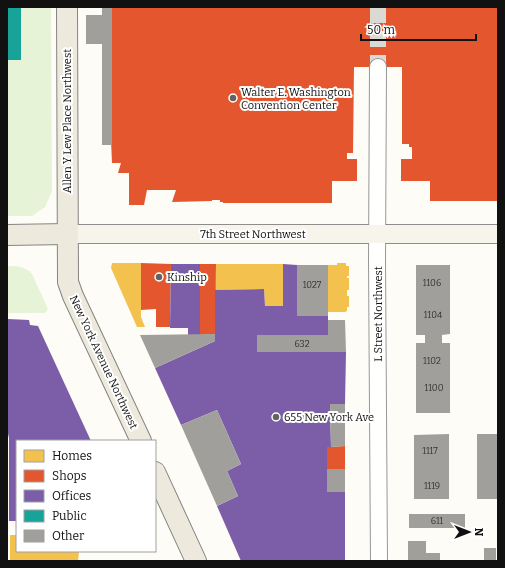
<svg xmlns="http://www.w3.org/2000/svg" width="505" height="568" font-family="Bitter,serif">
<rect width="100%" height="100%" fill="#fdfcf7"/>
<g fill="#e7f3d7">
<path d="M7,7h44l1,184 -7,16 -13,9h-25z"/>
<path d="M7,266c10,0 18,0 25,8l16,35 -3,4h-38z"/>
</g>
<g fill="#f2c14e">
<path d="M112,263h29v54l4,10h-8l-26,-59z"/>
<path d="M337,263h9v3h3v10h-2v2h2v12h-2v6h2v11h-2v4l-2,1h-17v-47h9z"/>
<path d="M216,264h67v42h-18l-1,-17 -49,1z"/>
<path d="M10,535h7v16h62l-1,10h-68z"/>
</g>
<g fill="#e4572e">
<path d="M112,7h386v194h-68v-20h-29v-22h11v-12h-3v-3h-7v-77h-48l-1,86h-6v6h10v22h-25v22h-109v-1h-3v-2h-8v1l-40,1 4,-12h-29l-3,15h-15v-32h-11l3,-10h-9l-1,-23z"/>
<path d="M141,263l30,1 -1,63h-14v-18l-15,1z"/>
<path d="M200,264h16l-1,70 -15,1z"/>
<path d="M345,446v23h-18v-22z"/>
</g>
<g fill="#7b5ea7">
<path d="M171,264h29v71h-12v-7h-18z"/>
<path d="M283,264l14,1v51h31v19h-71v17h89l-1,52h-15l1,43h-4v45h18v69h-104l-24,-55 21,-10 -11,-25 14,-7 -24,-54 -36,15 -26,-57 60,-27v-51l49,-1 1,17h18z"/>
<path d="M8,319l21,1 1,5 8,1 53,115h-74v80h-8v-83l-2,-9z"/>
</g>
<rect fill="#17a398" x="7" y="7" width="14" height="53"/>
<g fill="#a19f9c">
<path d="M102,7h10v138h-10v-101h-16v-29h16z"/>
<rect x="297" y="265" width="31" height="51"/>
<path d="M416,265h34v69l-8,1v8h8v70h-34v-70h9v-8h-9z"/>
<path d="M328,320h17l1,32h-89v-17h71z"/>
<path d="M215,334v7l-60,27 -15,-33z"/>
<path d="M330,404h15v42l-14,1z"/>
<path d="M217,410l24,54 -14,7 11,25 -21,10 -36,-81z"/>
<path d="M449,434v65h-35v-64z"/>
<rect x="477" y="434" width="21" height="65"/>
<rect x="327" y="469" width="18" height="23"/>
<rect x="409" y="514" width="56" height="14"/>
<path d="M408,541h18v12h14v8h-32z"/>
<rect x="484" y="548" width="12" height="13"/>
</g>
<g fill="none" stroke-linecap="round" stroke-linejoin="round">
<path stroke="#dad9d4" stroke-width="16" stroke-dasharray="16 8" stroke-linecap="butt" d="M378,7v60"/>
<g stroke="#979795" stroke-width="18">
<path id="tertiary" d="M378,67l-1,193 2,301"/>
</g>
<g stroke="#8e8d8b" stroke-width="20">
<path id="secondary" d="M67,234h431"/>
</g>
<g stroke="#858482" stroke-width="22">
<g id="primary">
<path d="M67,7l1,275 5,14 68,145"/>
<path d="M7,235l60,-1"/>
<path d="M155,472l41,89"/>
</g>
</g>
<use href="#tertiary" stroke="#fffffe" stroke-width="16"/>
<use href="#secondary" stroke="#f6f4eb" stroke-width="18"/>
<use href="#primary" stroke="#ede9dc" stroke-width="20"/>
</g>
<g fill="#646362" stroke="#fff" stroke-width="1.5">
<circle cx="233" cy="98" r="4"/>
<circle cx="159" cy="277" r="4"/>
<circle cx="276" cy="417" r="4"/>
</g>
<g text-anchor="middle" stroke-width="4" stroke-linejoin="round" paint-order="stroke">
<g font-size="9" fill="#353434">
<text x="432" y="286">1106</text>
<text x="312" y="288">1027</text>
<text x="433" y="318">1104</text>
<text x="302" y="347">632</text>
<text x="432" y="364">1102</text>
<text x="434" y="391">1100</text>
<text x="430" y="454">1117</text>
<text x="432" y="489">1119</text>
<text x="437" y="524">611</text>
</g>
<g font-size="11" fill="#111" stroke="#fff" text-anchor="start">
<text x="241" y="96">Walter E. Washington<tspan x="241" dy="13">Convention Center</tspan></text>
<text x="167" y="281">Kinship</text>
<text x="284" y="421">655 New York Ave</text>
</g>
<g font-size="11" fill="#111" stroke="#fff">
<text transform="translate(67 121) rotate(-90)" y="4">Allen Y Lew Place Northwest</text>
<text x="253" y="238">7th Street Northwest</text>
<text transform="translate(378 314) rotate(-90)" y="4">L Street Northwest</text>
<text transform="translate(104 362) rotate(65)" y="4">New York Avenue Northwest</text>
</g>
</g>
<rect width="505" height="568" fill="none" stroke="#111111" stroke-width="16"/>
<rect x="16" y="440" width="140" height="112" fill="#ffffff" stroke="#a0a0a0"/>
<rect x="24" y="450" width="20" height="12" fill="#f2c14e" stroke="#a0a0a0"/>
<text x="52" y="460" font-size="12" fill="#111111">Homes</text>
<rect x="24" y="470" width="20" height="12" fill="#e4572e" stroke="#a0a0a0"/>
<text x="52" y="480" font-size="12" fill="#111111">Shops</text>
<rect x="24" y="490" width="20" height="12" fill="#7b5ea7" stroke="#a0a0a0"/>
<text x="52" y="500" font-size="12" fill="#111111">Offices</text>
<rect x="24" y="510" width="20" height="12" fill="#17a398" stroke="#a0a0a0"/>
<text x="52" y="520" font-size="12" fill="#111111">Public</text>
<rect x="24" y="530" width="20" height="12" fill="#a19f9c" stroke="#a0a0a0"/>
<text x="52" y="540" font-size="12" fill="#111111">Other</text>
<g transform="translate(469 532) rotate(90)" stroke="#ffffff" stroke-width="3" paint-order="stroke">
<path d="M0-3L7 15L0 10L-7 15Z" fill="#111111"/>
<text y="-6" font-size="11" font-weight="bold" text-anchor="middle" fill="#111111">N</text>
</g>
<path d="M361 34v6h115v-6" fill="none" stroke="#111111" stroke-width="2"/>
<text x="367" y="34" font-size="12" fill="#111111" stroke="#ffffff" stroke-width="3" paint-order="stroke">50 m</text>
</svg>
